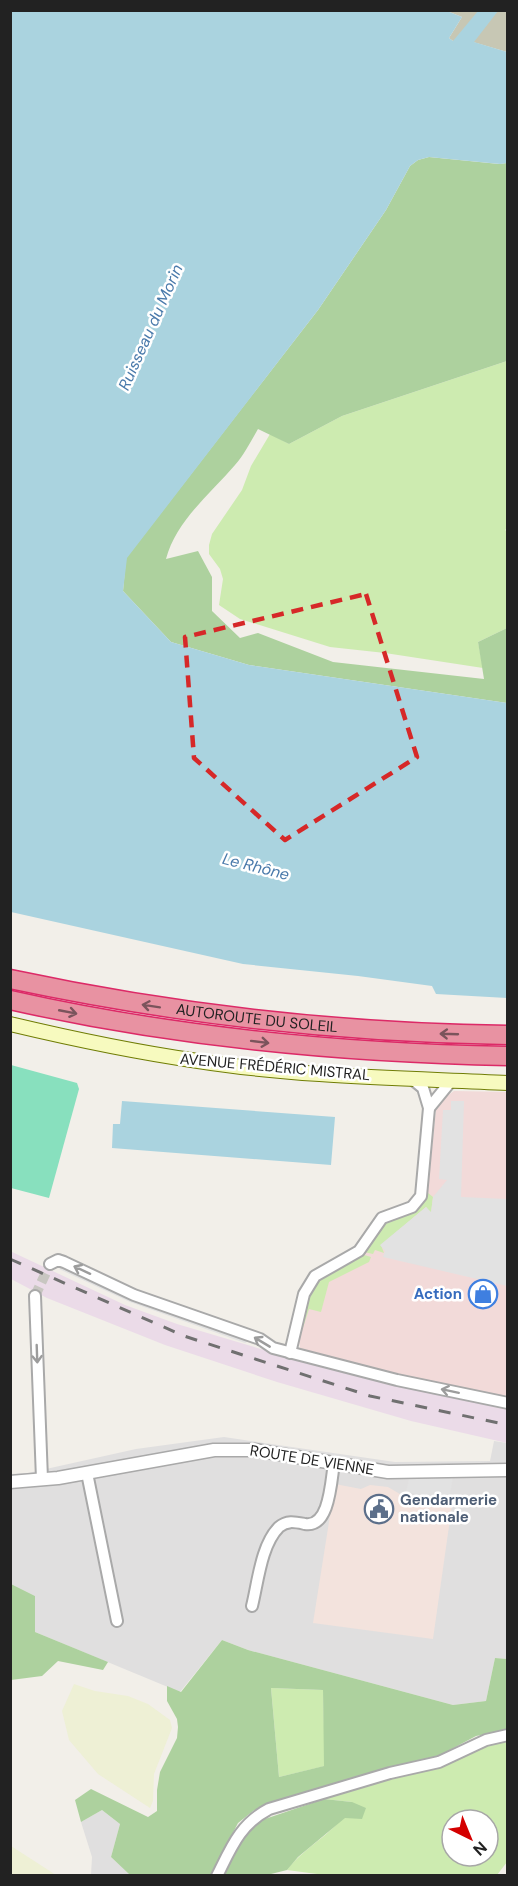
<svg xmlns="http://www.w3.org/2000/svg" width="518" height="1886" font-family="'DM Sans',sans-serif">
<rect width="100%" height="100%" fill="#f2efe9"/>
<g fill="#e0dfdf">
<path d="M224,1437l171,25 95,-1 4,-20 13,2v216l-12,-1 -9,43 -33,4 -205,-55 -26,-10 -42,52 -145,-60v-36l-24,-12 -1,-110 18,-1 108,-24z"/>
<path d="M102,1810l18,14 -9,33 19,18h-39l1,-18 -11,-35z"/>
</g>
<path fill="#f2dad9" d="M454,1091l53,1v318l-209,-50 2,-13 -2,-10 11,-47 26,-21 32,-19 11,-19 15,-13 17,-5 11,-8 6,-11 9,-84 7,-11z"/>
<path fill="#ebdbe8" d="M10,1251l115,54 52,19 121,36 209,50v33l-96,-22 -134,-39 -112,-37 -118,-47 -36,-19z"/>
<path fill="#f3e3dd" d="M335,1484l26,5 9,-4 18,2 17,10 47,8 -19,134 -120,-16z"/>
<path fill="#c7c7b4" d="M447,11h60v41l-34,-10 -20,-1 -4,-3 13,-21z"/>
<g fill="#eef0d5">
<path d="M74,1684l21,7 33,5 20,8 22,16 2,8 -18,46 -1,27 -3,7 -52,-34 -29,-34 -7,-29z"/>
<path d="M11,1846l45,29h-45z"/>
</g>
<g fill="#cdebb0" fill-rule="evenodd">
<path d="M507,361l1,166 -3,3 3,2 -1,96 -29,14 5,26 -98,-15 -55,-6 -90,-28 -21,-14 4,-26 -3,-10 -11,-15v-9l3,-11 30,-44 9,-24 19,-32 19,10 53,-28z"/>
<path d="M428,1193l5,4 -2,16 -5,-6 -45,38 3,8 -9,-3 -2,4 -9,-2 23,-32 28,-9z"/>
<path d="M361,1254l10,3 -2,5 -40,20 -8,30 -12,-3 -9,28 9,-47 5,-9z"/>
<path d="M271,1688l52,2 2,76 -46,11z"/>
<path d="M507,1740v122l-10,13 -165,1 -45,-6c21,-27 52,-38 65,-68l-28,-3 63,-21 51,-9 51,-25zM452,1820h36v36h-36z"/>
</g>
<g fill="#add19e" fill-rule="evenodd">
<path d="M429,157l70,7 8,-1v198l-165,55 -53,28 -31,-15c-7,12 -14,26 -23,36 -25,29 -59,56 -69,94l32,-8 14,26v34l28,27 18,-5 75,29 151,17 -6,-37 29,-14v75l-258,-38 -78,-23 -48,-51 3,-33 192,-248 68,-100 24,-44 8,-6z"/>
<path d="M11,1584l24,12v36l73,30 -5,8 -45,-9 -16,15 -31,4z"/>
<path d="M222,1640l26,10 205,55 33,-4 9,-43 12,1v71l-31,6 -47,25 -89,21 -69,20 -18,9 -15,12 -27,52h-81l-19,-18 9,-33 -18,-14 -21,12 -6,-22 16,-11 57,28 9,-6v-21l3,-18 17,-34 1,-11 -1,-8 -10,-18v-15l14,6zM271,1688l52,2 1,76 -45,11z"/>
<path d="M324,1799l28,3 14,6 -4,11 -17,-1 -47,39 -11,13 -20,5 -43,1 16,-35 22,-21z"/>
</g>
<path fill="#88e0be" d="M11,1065l66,18 2,6 -30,109 -38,-10z"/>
<g fill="#e2e2e2">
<path d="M451,1101h13l-3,96 46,2v87l-124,-29 2,-6 -5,-6 46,-38 5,5 2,-15 14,-17 -8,-1 4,-69h8z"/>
<path d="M65,1265l187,74 -7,4 -115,-41 -71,-33z"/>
<path d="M453,1477l-4,22 -43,-7 3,-13z"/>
</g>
<g fill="#aad3df">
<path d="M11,10l436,1 15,6 -13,21 4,3 25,-30h20l-24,31 33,10v111l-7,1 -71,-7 -11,3 -8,6 -24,44 -68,100 -191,248 -4,33 48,51 78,23 258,38v295l-71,-4 -4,-8 -74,-10 -115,-12 -232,-52z"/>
<path d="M122,1101l213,16 -4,48 -219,-17 1,-24h7z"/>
</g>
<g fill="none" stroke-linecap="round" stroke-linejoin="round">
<path stroke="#c8c6c1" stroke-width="10" stroke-dasharray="10 5" stroke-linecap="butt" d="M35,1296l15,-32"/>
<g stroke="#a9a9a9" stroke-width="14">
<g id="minor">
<path d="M429,1108l22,-27"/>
<path d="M50,1264l8,-4 6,2 70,33 126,44 13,9 124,32 111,23"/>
<path d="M35,1296l7,183"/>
<path d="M290,1353l14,-59 11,-18 44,-25 23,-33 30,-11 9,-11 8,-88 -6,-20 -11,-9"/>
<path d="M87,1473l30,148"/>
<path d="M252,1606c6,-24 9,-61 27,-79 8,-7 16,-5 26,-3 25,4 26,-44 29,-61"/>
<path d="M217,1876c14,-28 23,-52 52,-67l121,-36 49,-11 47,-22 22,-5"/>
</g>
</g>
<g stroke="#a9a9a9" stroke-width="15">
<path id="tertiary" d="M10,1482l48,-4 156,-28h40l134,22 120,-2"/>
</g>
<g stroke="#707d05" stroke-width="16">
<path id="secondary" d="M10,1024c63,15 125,28 188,37 102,16 207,17 310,22"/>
</g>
<g stroke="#dc2a67" stroke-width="21">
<g id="motorway">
<path id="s1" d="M10,979c164,35 330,54 498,56"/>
<path d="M10,1000c164,37 330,53 498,56"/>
</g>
</g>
<use href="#minor" stroke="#fff" stroke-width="10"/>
<use href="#tertiary" stroke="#fff" stroke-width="12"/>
<use href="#secondary" stroke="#f7fabf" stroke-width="14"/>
<use href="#motorway" stroke="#e892a2" stroke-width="18"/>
<path stroke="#707070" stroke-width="3" stroke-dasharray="12 12" stroke-linecap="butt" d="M10,1259l174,77 186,60 138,29"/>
</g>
<defs><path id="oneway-shaft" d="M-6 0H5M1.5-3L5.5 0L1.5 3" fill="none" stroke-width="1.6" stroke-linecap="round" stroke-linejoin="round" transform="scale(1.5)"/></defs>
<g stroke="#7b545c">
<use href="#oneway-shaft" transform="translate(151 1006) rotate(-171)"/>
<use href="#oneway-shaft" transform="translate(68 1012) rotate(11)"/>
<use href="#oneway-shaft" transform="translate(449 1034) rotate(-178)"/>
<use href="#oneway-shaft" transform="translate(260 1042) rotate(7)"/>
</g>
<g stroke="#9c9c9c">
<use href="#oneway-shaft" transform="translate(82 1270) rotate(-155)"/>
<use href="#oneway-shaft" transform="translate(262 1342) rotate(-149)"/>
<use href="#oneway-shaft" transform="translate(37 1354) rotate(88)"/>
<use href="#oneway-shaft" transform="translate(450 1391) rotate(-168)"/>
</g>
<path fill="none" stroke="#d62828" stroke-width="4.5" stroke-dasharray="12 8" stroke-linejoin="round" d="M366,594l51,163 -132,83 -91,-82 -9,-121z"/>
<defs>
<g id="shop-ring" transform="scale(1.5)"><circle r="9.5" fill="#fff" stroke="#3f7fe0" stroke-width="1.5"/><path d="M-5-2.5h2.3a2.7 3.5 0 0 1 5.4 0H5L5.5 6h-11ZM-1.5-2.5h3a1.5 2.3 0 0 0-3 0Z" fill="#3f7fe0"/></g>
<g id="civic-ring" transform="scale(1.5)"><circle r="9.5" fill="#fff" stroke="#5c6f8a" stroke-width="1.5"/><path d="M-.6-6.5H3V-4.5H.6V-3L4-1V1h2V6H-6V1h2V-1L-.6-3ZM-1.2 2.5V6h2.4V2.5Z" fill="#5c6f8a"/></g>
</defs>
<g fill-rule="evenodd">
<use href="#shop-ring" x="483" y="1294"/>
<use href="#civic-ring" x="379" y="1509"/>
</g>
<g text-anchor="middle" stroke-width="5" stroke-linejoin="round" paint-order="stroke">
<g font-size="15" fill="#222" stroke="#fff">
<text dy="5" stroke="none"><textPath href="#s1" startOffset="250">AUTOROUTE DU SOLEIL</textPath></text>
<text transform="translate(275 1067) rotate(5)" y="5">AVENUE FRÉDÉRIC MISTRAL</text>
<text transform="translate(312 1460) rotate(9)" y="5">ROUTE DE VIENNE</text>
</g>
<g font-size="15" font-weight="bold" fill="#366cbe" stroke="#fff" text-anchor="end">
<text x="462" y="1299">Action</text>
</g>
<g font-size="15" font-weight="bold" fill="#4e5e75" stroke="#fff" text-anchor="start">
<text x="400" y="1505">Gendarmerie<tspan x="400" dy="17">nationale</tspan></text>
</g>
<g font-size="16" font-style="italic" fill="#4a7aab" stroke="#fff">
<text transform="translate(150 327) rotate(-66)" y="6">Ruisseau du Morin</text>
<text transform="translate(256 866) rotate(14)" y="6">Le Rhône</text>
</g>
</g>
<rect width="518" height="1886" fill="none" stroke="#222222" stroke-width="24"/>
<g transform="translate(470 1838) rotate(137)"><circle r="28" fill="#ffffff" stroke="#a7a7a7" stroke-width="1.5"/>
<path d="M0-4.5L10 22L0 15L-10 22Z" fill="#d40000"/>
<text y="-9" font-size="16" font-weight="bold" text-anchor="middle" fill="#222222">N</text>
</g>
</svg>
